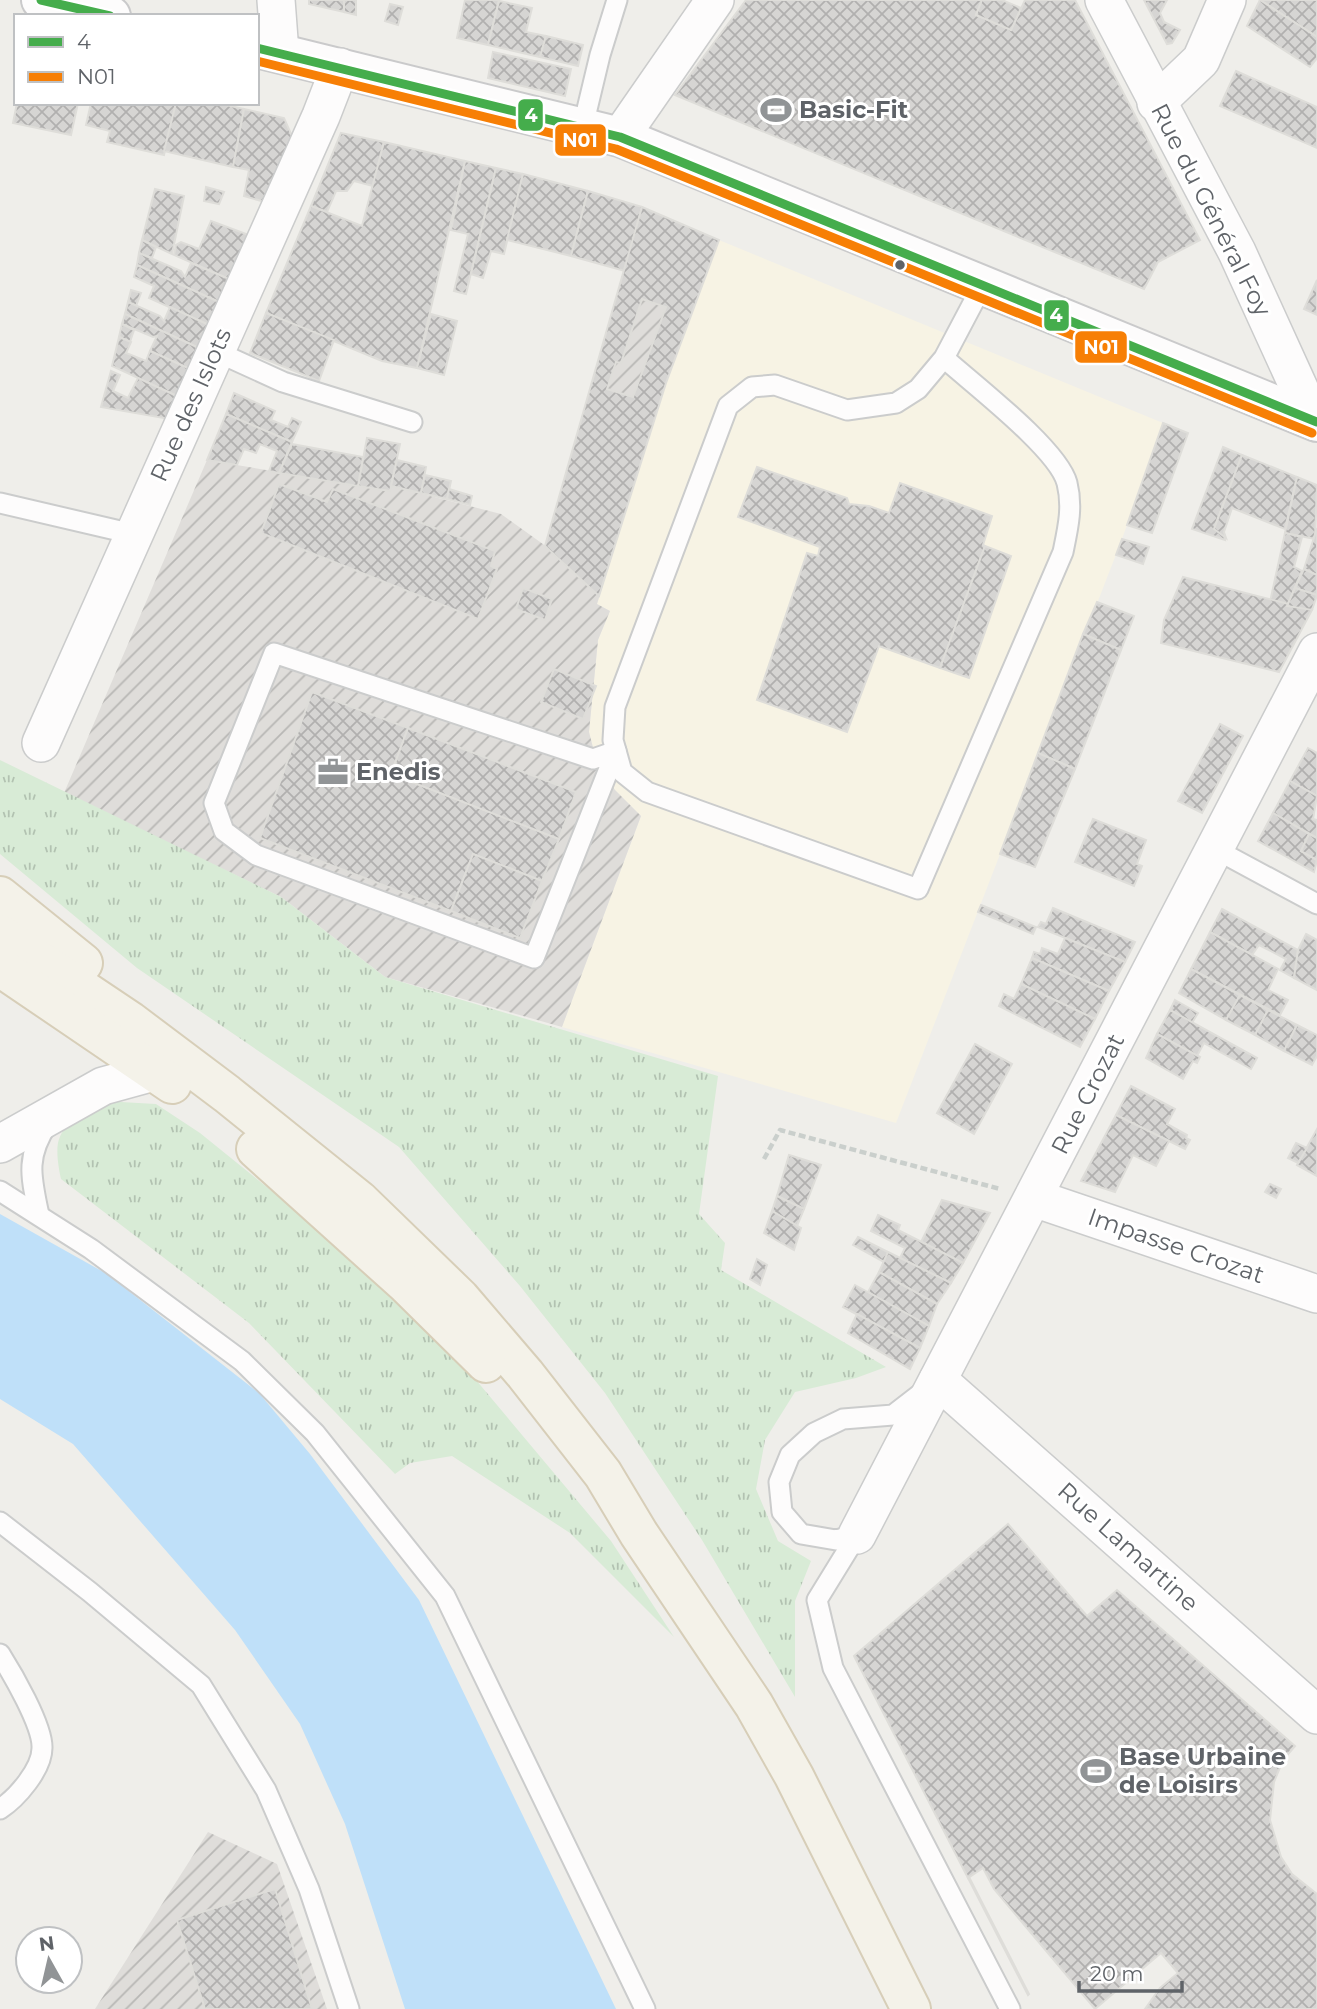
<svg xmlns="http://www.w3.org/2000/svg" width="1317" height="2009" font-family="Montserrat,sans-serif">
<defs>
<pattern id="industrial-furrows" width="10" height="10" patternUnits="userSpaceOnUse" patternTransform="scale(1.75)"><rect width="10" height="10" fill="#dfddda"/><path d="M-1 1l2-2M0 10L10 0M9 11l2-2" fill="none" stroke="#b8b7b5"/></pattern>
<pattern id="grass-tufts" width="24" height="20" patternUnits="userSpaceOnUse" patternTransform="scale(1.75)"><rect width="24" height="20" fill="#d8ebd6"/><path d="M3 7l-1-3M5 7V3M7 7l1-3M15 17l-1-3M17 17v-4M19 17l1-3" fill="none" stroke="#b2c2b1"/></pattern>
<pattern id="building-cross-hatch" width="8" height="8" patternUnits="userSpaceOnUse" patternTransform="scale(1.75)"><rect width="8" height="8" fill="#d6d5d3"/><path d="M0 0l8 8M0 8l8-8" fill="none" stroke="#b1b0af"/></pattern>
</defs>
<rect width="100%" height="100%" fill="#efeeea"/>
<path fill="#f7f3e4" d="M719,240l444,183 -41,116 -226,584 -334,-96 79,-211 -26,-26 -17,-23 -9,-35 9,-92 12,-29 -13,-7 69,-221z"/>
<g fill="url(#industrial-furrows)">
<path d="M642,207l77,33 -53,143 -69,221 13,7 -12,29 -9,92 9,35 17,23 26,26 -79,211 -177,-50 -104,-80 -217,-104 143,-333 183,31 1,-5 110,28 46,33z"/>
<path d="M208,1832l69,32 50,145h-232z"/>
</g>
<g fill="url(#grass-tufts)">
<path d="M0,760l281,137 104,80 333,99 -19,138 26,29 -4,27 165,97 -30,11 -61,14 -30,48 -9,49 22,52 33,20 -16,40v96l-93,-157 -97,-147 -85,-107 -121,-139 -262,-179 -137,-114z"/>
<path d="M103,1101l53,3 44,29 214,173 197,235 63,96 -104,-104 -118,-77 -42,7 -15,11 -146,-151 -188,-144c-11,-52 3,-50 42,-78z"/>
</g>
<path fill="#bfe0f9" d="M0,1214l107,60 152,119 51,61 109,146 197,409h-211l-60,-185 -45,-100 -65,-94 -162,-186 -73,-45z"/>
<g fill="url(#building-cross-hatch)" stroke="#deddd9" stroke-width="2" fill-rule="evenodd">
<path d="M309,0h35v12l-35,-8z"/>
<path d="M344,0h12v15l-12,-3z"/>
<path d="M465,0h34l-11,45 -31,-7z"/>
<path d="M746,0h236l-6,15 35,15 14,-30h50l125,240 -42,22 -14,27 -469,-194z"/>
<path d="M982,0h20l19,8 -10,22 -35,-15z"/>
<path d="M1144,0h23l-7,13 4,9 16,8 -8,13 -5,1z"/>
<path d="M1260,0h57v37z"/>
<path d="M1260,0l57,37v21l-7,9 -63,-41z"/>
<path d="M499,1l33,7 -6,24 20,4 -6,21 -52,-12z"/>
<path d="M390,4l13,3 -5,18 -13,-4z"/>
<path d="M546,36l37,9 -5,21 -38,-9z"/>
<path d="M493,52l78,17 -6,27 -77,-18z"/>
<path d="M1236,71l81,36v41l-97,-42z"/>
<path d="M17,103h61l-7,32 -58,-12z"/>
<path d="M91,103h85l-12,52 -57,-13 3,-11 -24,-6z"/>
<path d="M176,103h41l27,6 -11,58 -69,-16z"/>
<path d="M244,109l40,9 8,18 -27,66 -21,-6 5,-26 -16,-3z"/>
<path d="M341,133l43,9 -11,44 -19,-5 -7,10h-11l-9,21 -16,-6z"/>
<path d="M384,142l81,19 -48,207 -35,-7 -116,-48 45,-107 51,20z"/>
<path d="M465,161l31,7 -30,126 -12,-3 14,-57 -17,-4z"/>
<path d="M496,168l27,6 -19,80 -13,-3 -8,27 -12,-4z"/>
<path d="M523,174l65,17 -17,65 -64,-16z"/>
<path d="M206,187l18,5 -5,12 -15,-3z"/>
<path d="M155,189l29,7 -12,58 -30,-14z"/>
<path d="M588,191l54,16 -17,64 -54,-15z"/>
<path d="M642,207l77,33 -53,143 -67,213 -54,-50zM642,299l24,8 -33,90 -26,-8 9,-27 5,1z"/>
<path d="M211,221l38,14 -20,44 -55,-24 2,-10 5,-3 18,7z"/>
<path d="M142,240l14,7 -4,11 -13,-5z"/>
<path d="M139,253l42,18 4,6 6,-14 38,16 -10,23 -82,-37z"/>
<path d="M137,265l82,37 -10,23 -60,-27 5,-12 -20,-9z"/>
<path d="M1317,280v35l-13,-6z"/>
<path d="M131,290l10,3 -5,13 -8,-4z"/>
<path d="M128,302l32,14 4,5 6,-14 39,18 -10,23 -74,-34z"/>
<path d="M266,313l68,27 -15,41 -69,-28z"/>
<path d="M125,314l74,34 -9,21 -40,-18 7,-15 -4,1 -31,-13z"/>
<path d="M431,314l26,7 -13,54 -27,-7z"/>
<path d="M122,324l12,6 -4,12 -11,-5z"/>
<path d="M119,337l12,5 -5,11 20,8 4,-10 40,18 -11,28 -67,-31z"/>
<path d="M111,371l9,4 -7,16 15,7 10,-20 41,19 -10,22 -68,-12z"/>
<path d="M234,393l41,18 -4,9 17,7 4,-9 9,4 -9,20 -66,-28z"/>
<path d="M226,414l66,28 -13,31 -10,-2 8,-20 -17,-7 -4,9 -12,-4 -7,16 -30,-5z"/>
<path d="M1163,423l25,10 -36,100 -25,-8z"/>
<path d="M367,438l33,6 -10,47 -32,-5z"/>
<path d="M292,444l71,13 -5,29 -79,-13z"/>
<path d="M1223,447l19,8 -27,71 9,8 1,6 -33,-11z"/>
<path d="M1242,455l55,22 -12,52 -53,-21 -8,24 2,6 -12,-9z"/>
<path d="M397,460l29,7 -5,26 -30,-7z"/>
<path d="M757,467l90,31 2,6 20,2 20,7 11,-30 92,33 -9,29 2,1 -45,122 -61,-22 -32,86 -90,-32 50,-147 11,3 2,-9 -82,-30z"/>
<path d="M425,475l26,6 -4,18 -26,-6z"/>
<path d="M1297,477l20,8 -2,54 -30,-6z"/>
<path d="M279,484l48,18 6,-13 162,62 -4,15 6,3 -19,50 -217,-86z"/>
<path d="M449,489l23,7 -2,9 -23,-6z"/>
<path d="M1317,528v47l-13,-6z"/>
<path d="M1285,533l17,4 -8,30 8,4 -15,35 -17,-4z"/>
<path d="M1122,539l27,8 -6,17 -27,-9z"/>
<path d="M985,546l26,10 -42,122 -29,-10z"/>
<path d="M1304,569l13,6v20l-22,-7z"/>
<path d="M1183,577l129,33 -33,62 -118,-29 3,-23z"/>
<path d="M523,588l29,11 -7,21 -29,-11z"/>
<path d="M1295,588l22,7 -5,15 -25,-4z"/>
<path d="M1097,602l37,14 -13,34 -38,-16z"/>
<path d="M1083,634l38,16 -46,119 -37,-16z"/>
<path d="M554,669l42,17 -13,33 -42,-17z"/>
<path d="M312,692l96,36 -17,46 168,65 -17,42 -69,-27 -22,57 -191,-73z"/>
<path d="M1220,724l23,12 -41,77 -24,-12z"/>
<path d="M408,728l168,64 -17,47 -168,-65z"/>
<path d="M1308,748l9,5v43l-27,-15z"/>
<path d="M1038,753l37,16 -40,98 -35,-13z"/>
<path d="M1290,781l27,15 -4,23 4,1v18l-44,-25z"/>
<path d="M1273,813l36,21 -8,17 16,9 -3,12 -56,-31z"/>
<path d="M1093,819l53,21 -9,24 5,2 -8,20 -59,-24z"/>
<path d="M1309,834l8,4v22l-16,-9z"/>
<path d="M473,854l69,27 -22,57 -69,-27z"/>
<path d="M981,905l55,22 -3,7 -55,-22z"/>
<path d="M1053,908l82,34 -10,20 -87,-35 3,-5 5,2z"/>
<path d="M1222,909l76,41 -4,28 -14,-8 6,-11 -27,-14 -7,10 -42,-23z"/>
<path d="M1210,932l68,37 -10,21 20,10 -8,15 -89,-46z"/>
<path d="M1306,934l11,6v50l-23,-12 4,-28z"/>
<path d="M1065,938l60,24 -16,29 -77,-33 2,-6 6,2 2,-6 16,6z"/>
<path d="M1032,958l77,33 -14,28 -74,-35z"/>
<path d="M1191,969l49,26 -14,25 -47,-27z"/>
<path d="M1021,984l74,35 -15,28 -81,-41 5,-12 10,5z"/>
<path d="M1240,995l28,15 -13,25 -29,-15z"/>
<path d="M1175,1000l23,13 -6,10 -22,-13z"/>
<path d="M1170,1010l87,48 -6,11 -47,-26 -7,13 -40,-22z"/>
<path d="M1268,1010l29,15 -13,26 -29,-16z"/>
<path d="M1297,1025l20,10v21l-5,9 -28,-14z"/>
<path d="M1157,1034l43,23 -3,6 -4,-2 -10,18 -37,-21z"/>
<path d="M975,1044l37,20 -38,70 -37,-21z"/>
<path d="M1131,1086l44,23 -8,15 20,11 -1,3 4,2 -5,9 -69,-34z"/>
<path d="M1116,1115l53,26 -13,25 -23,-11 -18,37 -34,-11z"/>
<path d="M1317,1129v47l-20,-11z"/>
<path d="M1296,1143l11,5 -9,15 -10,-5z"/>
<path d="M789,1155l32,10 -17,44 -27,-13z"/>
<path d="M1270,1184l11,5 -5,9 -11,-6z"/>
<path d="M777,1196l27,13 -7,17 -25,-15z"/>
<path d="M942,1200l48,13 -27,50 -42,-21z"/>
<path d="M772,1211l29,17 -7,22 -30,-17z"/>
<path d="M878,1215l22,10 -2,5 65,33 -12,20 -51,-25 5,-10 -34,-17z"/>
<path d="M858,1237l30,15 -4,10 -31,-17z"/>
<path d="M888,1252l63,31 -14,21 -58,-32z"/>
<path d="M757,1259l10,6 -7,20 -10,-6z"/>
<path d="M879,1272l58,32 -8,22 -61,-34z"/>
<path d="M855,1285l74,41 -9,22 -77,-41z"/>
<path d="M857,1314l63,34 -10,21 -62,-36z"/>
<path d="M1008,1524l79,92 30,-26 178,156 -12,14 -9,22 -4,38 11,37 11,17 25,20v115h-172l15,-21 18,-15 -17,-20 -66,56 -101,-120 -11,-21 -15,10 -114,-222z"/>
<path d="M969,1877l60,117 -1,1 -60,-117z"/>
<path d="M275,1889l37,120h-107l-28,-89z"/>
</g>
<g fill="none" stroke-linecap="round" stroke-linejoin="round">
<g stroke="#cbcccc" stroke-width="23">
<g id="service">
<path d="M583,126l17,-71 17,-55"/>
<path d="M215,351l68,31 129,40"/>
<path d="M944,358c29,26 114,91 123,125 6,24 1,45 -4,69l-145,337 -271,-97 -25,-20 -9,-32 2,-33 113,-301 24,-19 23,-2 72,25 49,-7 22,-14 26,-31 38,-72"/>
<path d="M0,503l133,31"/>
<path d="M274,653l319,106 23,-8 -82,207 -278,-103 -32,-24 -10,-28z"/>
<path d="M1215,849l102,55"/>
<path d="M0,1191l91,58 151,112 73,72 130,163 200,413"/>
<path d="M39,1215c-8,-38 -14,-58 9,-92"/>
<path d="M0,1522l90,70 111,93 65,105 43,99 40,120"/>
<path d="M857,1535l-40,65 16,68 177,341"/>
<path d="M857,1535l-21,5 -35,-6 -19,-22 -3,-30 11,-27 24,-22 29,-14 50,-4 31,-24"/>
<path d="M0,1654c12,19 43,72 42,94 0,21 -25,50 -42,61"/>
</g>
</g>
<g stroke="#cbcccc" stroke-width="40">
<g id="minor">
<path d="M276,0l4,53"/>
<path d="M1104,0l133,252 77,169"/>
<path d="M1156,103l45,-43 26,-60"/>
<path d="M620,137l95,-137"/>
<path d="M41,743l280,-627 19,-49"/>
<path d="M0,1144l103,-58 51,-14"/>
<path d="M1034,1198l283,96"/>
<path d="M938,1380l379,335"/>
<path d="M857,1535l460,-883"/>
</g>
</g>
<g stroke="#cacacb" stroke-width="42">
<g id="secondary">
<path d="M41,0l70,16"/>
<path d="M257,48l363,89 697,285"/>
</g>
</g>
<g stroke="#d7ceb8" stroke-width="42">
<g id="primary">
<path d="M0,896l83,67"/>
<path d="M0,934l130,87 97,73 132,106 101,98 65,76 78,100 36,60 115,171 40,71 117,233"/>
<path d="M0,967l172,117"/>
<path d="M256,1149l151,136 79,78"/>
</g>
</g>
<path stroke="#cacfcc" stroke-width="4.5" stroke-dasharray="7 3.5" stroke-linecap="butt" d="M764,1159l16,-29 220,59"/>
<use href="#service" stroke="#fdfcfc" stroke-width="19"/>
<use href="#minor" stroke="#fdfcfc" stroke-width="37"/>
<use href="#secondary" stroke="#fdfcfc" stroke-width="38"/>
<use href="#primary" stroke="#f4f2e9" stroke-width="38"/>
<g stroke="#fff" stroke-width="14">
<g id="bus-1">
<path d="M41,0l69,16"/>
<path d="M257,48l363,89 697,285"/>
</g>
</g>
<g stroke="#fff" stroke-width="14">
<path id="bus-2" d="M257,61l359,88 696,284"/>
</g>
<use href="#bus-1" stroke="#45ad4c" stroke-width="9"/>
<use href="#bus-2" stroke="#f77f05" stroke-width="9"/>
</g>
<defs>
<g id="stadium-bare" transform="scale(2.415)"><path d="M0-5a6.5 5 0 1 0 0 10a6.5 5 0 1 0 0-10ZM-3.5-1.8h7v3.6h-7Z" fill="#919496" stroke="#fff" stroke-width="2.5" paint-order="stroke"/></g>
<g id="office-bare" transform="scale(2.415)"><path d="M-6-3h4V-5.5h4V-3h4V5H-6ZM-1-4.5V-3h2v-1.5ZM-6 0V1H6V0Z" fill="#919496" stroke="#fff" stroke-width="2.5" paint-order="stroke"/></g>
</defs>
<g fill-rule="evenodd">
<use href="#stadium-bare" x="776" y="110"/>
<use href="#office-bare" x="333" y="772"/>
<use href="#stadium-bare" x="1096" y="1771"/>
</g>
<circle fill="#5f6368" stroke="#fff" stroke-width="2.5" cx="900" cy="265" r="6"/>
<g text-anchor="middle" stroke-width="6" stroke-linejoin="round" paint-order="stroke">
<g font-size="24" font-weight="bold" fill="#5f6368" stroke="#fff" text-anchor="start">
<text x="799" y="118">Basic-Fit</text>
<text x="356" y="780">Enedis</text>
<text x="1119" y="1765">Base Urbaine<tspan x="1119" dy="28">de Loisirs</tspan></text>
</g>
<g font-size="24" fill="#5f6368" stroke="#fff">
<text transform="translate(1211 210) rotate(63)" y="8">Rue du Général Foy</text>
<text transform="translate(191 405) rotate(-66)" y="8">Rue des Islots</text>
<text transform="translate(1088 1094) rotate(-63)" y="8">Rue Crozat</text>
<text transform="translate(1176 1246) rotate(19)" y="8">Impasse Crozat</text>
<text transform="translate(1128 1547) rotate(42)" y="8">Rue Lamartine</text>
</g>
</g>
<g stroke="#fff" stroke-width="2.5">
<rect x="517" y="98" width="27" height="34" rx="7" fill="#45ad4c"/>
<rect x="554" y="123" width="53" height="34" rx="7" fill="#f77f05"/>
<rect x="1043" y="299" width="27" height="33" rx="7" fill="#45ad4c"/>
<rect x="1074" y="330" width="54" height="34" rx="7" fill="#f77f05"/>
</g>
<g font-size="19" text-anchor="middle" font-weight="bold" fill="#fff">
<text x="531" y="122">4</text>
<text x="580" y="147">N01</text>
<text x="1056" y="322">4</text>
<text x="1101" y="354">N01</text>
</g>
<rect x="14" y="14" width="245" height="91" fill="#ffffff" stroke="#bfc1c3" stroke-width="2"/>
<rect x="28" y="37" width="35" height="10" fill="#45ad4c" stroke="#bfc1c3" stroke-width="2"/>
<text x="77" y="49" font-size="21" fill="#5f6368">4</text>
<rect x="28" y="72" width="35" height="10" fill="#f77f05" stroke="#bfc1c3" stroke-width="2"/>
<text x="77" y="84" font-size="21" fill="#5f6368">N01</text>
<g transform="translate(49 1960) rotate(352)"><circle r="33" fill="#ffffff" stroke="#bfc1c3" stroke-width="2"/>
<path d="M0-5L12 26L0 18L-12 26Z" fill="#919496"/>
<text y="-10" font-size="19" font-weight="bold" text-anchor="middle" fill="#5f6368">N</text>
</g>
<path d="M1079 1981v10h103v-10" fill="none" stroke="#5f6368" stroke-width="3.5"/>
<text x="1090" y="1981" font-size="21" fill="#5f6368" stroke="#ffffff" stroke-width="5" paint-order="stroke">20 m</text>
</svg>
